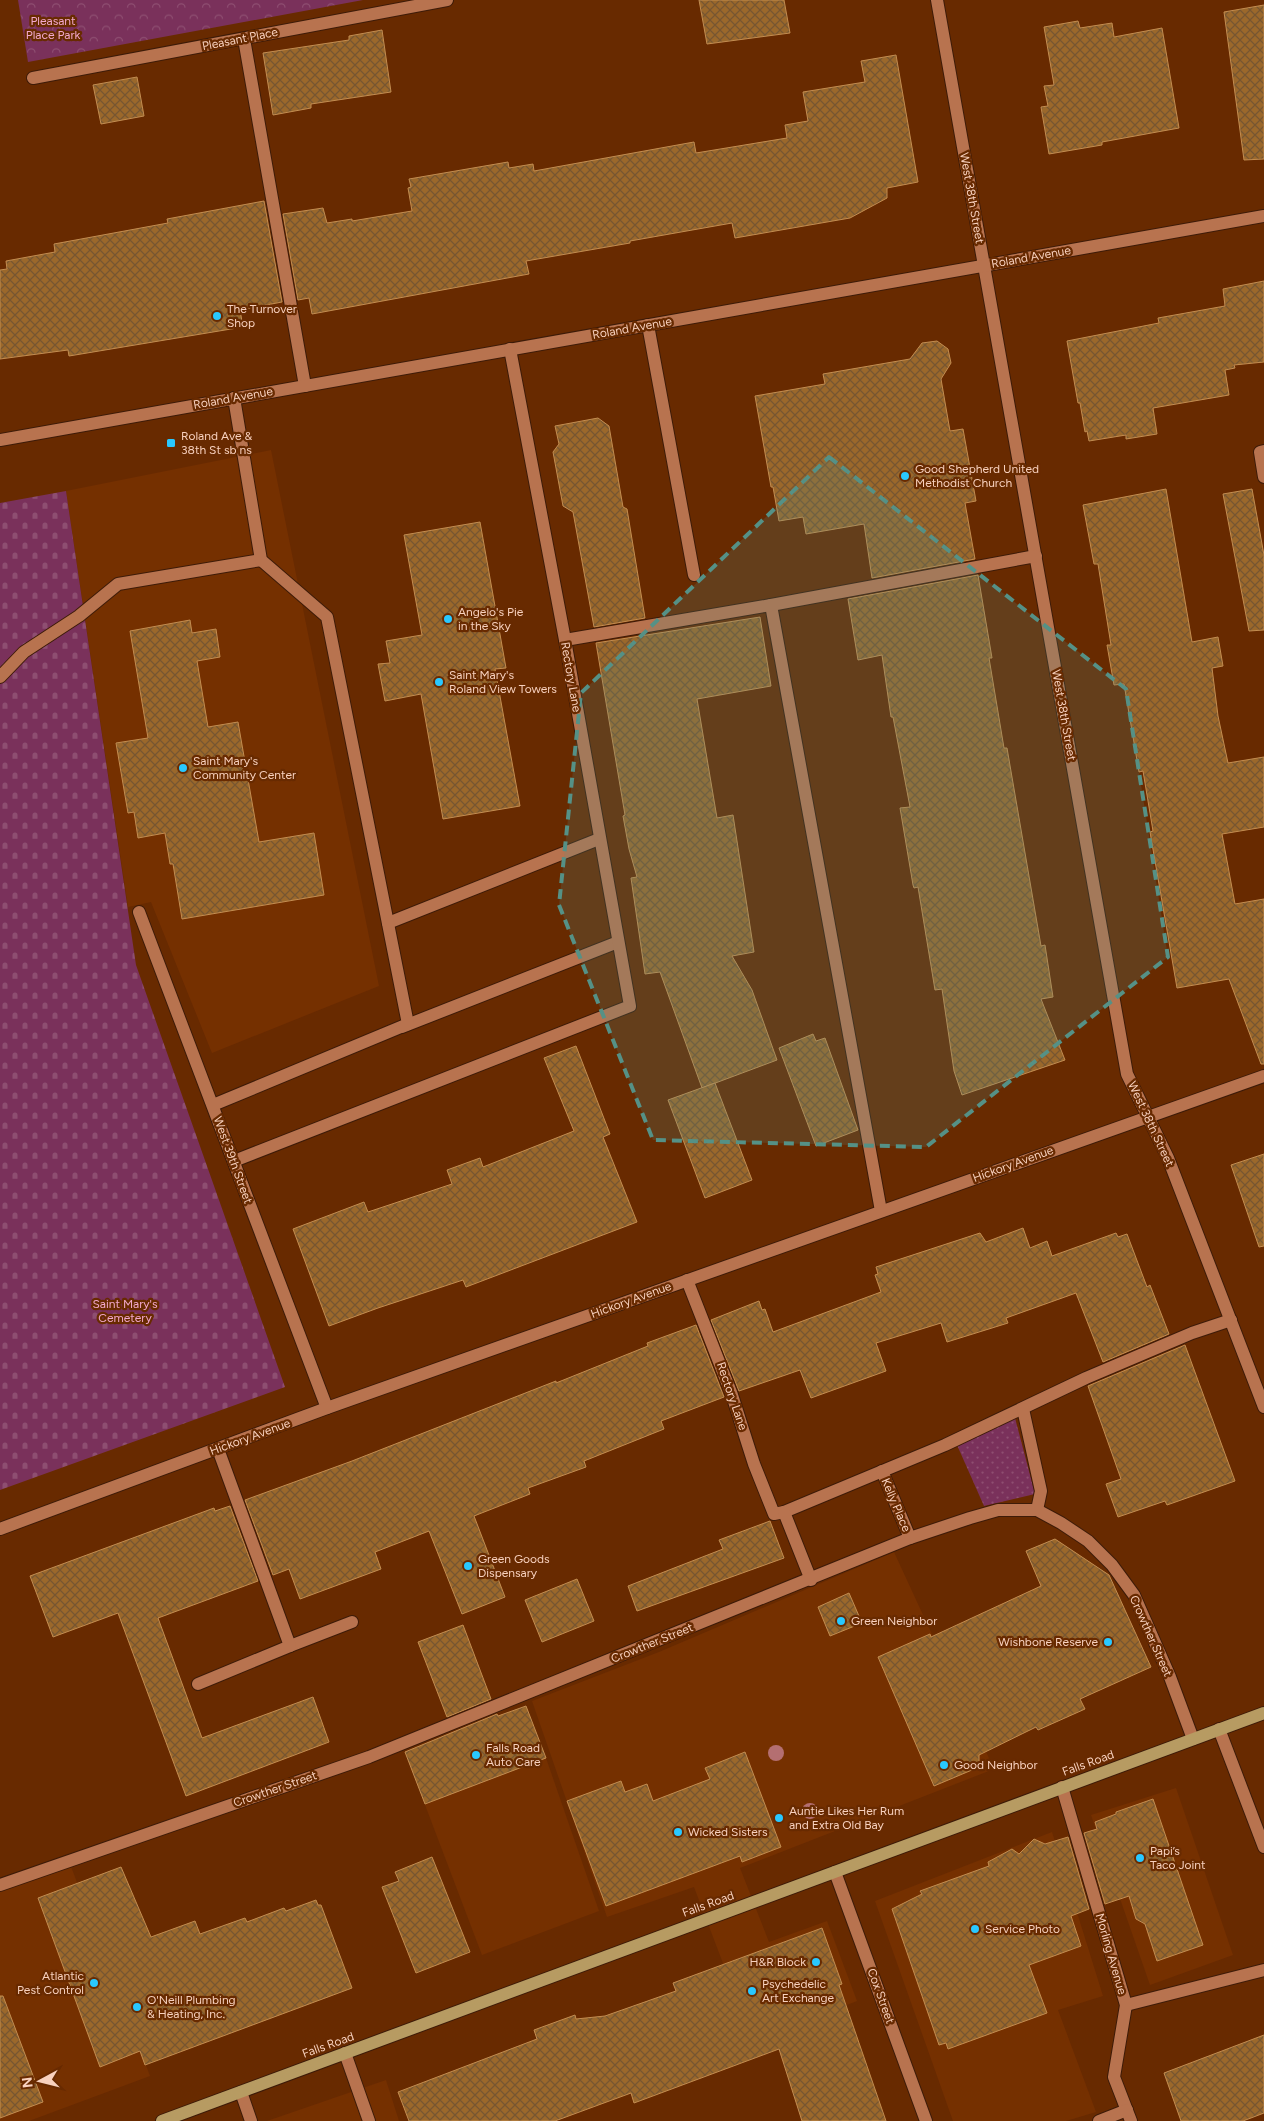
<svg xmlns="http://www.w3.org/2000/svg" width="1264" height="2121" font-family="Figtree,sans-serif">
<defs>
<pattern id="grass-dots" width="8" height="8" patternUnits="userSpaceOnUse" patternTransform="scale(1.25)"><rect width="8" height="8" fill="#7a315b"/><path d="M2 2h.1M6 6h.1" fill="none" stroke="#8e4e71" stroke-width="1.8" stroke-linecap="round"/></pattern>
<pattern id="cemetery-stones" width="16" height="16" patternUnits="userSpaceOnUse" patternTransform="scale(1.25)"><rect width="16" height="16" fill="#7a315b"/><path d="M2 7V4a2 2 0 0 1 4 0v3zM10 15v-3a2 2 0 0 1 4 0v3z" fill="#8e4e71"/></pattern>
<pattern id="park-crowns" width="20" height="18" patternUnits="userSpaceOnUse" patternTransform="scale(1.25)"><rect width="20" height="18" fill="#7a315b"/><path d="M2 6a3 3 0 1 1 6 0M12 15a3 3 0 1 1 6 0" fill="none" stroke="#8e4e71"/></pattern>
<pattern id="building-cross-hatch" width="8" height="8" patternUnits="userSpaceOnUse" patternTransform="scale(1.25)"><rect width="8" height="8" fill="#9b682b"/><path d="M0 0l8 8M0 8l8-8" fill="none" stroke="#775631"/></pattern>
</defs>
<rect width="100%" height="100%" fill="#682a00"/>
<g fill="#753000">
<path d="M271,450l108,536 -167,67 -61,-151 -23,5 -62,-416z"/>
<path d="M894,1552l100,217 -254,99 29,74 58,-21 30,80 -104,41 -59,-155 -87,30 -75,-216 127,-49z"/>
<path d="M526,1706l20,52 53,153 -117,44 -77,-203z"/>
<path d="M1176,1788l57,167 -83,30 -59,-170z"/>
<path d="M1052,1832l51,164 -45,14 38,102 -30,9h-113l-78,-220z"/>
<path d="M67,1856l83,220 -121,45h-29v-240z"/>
<path d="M386,2080l13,41h-132z"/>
</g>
<path fill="url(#grass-dots)" d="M1015,1418l20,76 -51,12 -27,-61z"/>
<path fill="url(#cemetery-stones)" d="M66,491l70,474 149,422 -285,103v-987z"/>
<path fill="url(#park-crowns)" d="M18,0h345l-335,62z"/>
<g fill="url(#building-cross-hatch)" stroke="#c38d51">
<path d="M699,0h85l6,33 -83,11z"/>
<path d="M1264,5v154l-20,1 -20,-148z"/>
<path d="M1078,21l2,7 32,-5 2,14 48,-9 17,100 -77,14v3l-53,9 -8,-47 7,-1 -4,-20 10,-1 -10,-58z"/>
<path d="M382,30l9,62 -80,12v4l-38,7 -10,-62 86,-13v-4z"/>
<path d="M896,55l22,127 -31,6v10l-37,20 -115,20 -3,-15 -102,18v2l-104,18 3,13 -217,40 -3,-16 -11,2 -15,-86 40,-6 4,15 25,-4v2l60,-10 -4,-23 3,-1 -2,-8 99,-17 1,6 24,-4 1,7 160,-29 2,11 91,-15 -2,-13 23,-4 -5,-29 62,-10 -4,-21z"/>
<path d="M137,77l7,39 -43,8 -8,-39z"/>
<path d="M264,201l18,101 -42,8 3,17 -174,29 -1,-6 -68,9v-89l7,-1 -1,-8 49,-9 -1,-8 114,-21 -1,-4z"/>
<path d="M1264,281v81l-30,3 1,3 -10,2 4,25 -76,13 4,26 -31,5v-4l-37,6 -2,-10 -2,1 -5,-29h-2l-11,-62 92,-18 -1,-5 67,-12 -2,-17z"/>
<path d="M937,341l11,8 3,14 -10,16 9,52 13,-2 13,72 -11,2 10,56 -103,19 -8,-54 -58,10 -3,-17 -24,4 -6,-34h-2l-16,-91 70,-12 -2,-10 87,-15 12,-16z"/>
<path d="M598,418l11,8 14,81 4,2 18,109 -51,9 -21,-115 -10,-6 -10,-54 6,-8 -4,-18z"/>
<path d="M1166,489l26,153 26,-5 5,29 -11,2 6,48 10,47 36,-6v70l-42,7 13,70 29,-5v165h-3l-32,-85 -52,9 -27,-156 3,-1 -10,-60 -4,1 -15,-88 -10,1 -7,-40h4l-13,-81h-4l-11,-59z"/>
<path d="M1252,489l12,66v75l-15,1 -26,-137z"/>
<path d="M480,522l26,146 -11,1 25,137 -77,13 -22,-125 -36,7 -7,-37 12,-1 -4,-22 36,-6 -18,-100z"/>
<path d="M978,575l14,83h-3l15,90h3l34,198 4,-1 8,52 -12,2 24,61 -103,35 -8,-24 -12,-82 -7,1 -17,-103 -4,1 -1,-3 -13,-77 10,-1 -17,-90h-2l-9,-62 -24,5 -10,-61z"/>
<path d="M760,617l11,69 -74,13 20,119 16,-3 21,137 -22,4 20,34 25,70 -75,28 -42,-116 -15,2 -14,-96 6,-1 -8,-28 -6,-33 2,-1 -29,-172z"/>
<path d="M190,620l2,13 24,-4 4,28 -23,4 11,66 30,-5 21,120 55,-9 10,62 -142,24 -9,-55h-3l-5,-31 -27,5 -4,-26 -6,1 -12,-70 32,-5 -18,-107z"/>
<path d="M813,1034l3,7 9,-3 33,92 -42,16 -37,-98z"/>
<path d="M576,1046l34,88 -7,3 34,85 -171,65 -3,-7 -85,28 -49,18 -36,-97 71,-27 4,10 84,-28 -5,-14 33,-12 3,9 91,-36 -30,-73z"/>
<path d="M715,1083l37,97 -47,18 -37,-98z"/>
<path d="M1264,1154v92l-5,1 -28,-82z"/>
<path d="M1023,1228l7,20 17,-7 5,15 64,-23 2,4 9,-3 20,53 3,-2 19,49 -66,28 -27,-69 -70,25 2,5 -61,19 -6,-19 -65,20 10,28 -75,27 -11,-28 -61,21 -28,-71 48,-19 3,9 3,-1 8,23 108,-40 -6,-17 3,-1 -2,-7 104,-34 6,9z"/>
<path d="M696,1325l28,72 -63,24 3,8 -80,32 2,6 -58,21 2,6 -56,22 31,81 -43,17 -33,-83 -54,21 6,17 -81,30 -11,-30 -16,6 -28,-75 107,-39 204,-80v2l92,-37 -1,-3z"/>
<path d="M1185,1345l50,136 -68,24 -2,-4 -47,16 -12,-33 15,-5 -33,-93z"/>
<path d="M230,1506l28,75 -100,37 44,120 111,-41 16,45 -143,54 -68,-183 -65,24 -23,-61 184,-68 1,3z"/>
<path d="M770,1521l14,37 -147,53 -9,-25 95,-37 -4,-9z"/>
<path d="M1055,1539l54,36 42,92 -71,32 5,10 -47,21 -2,-3 -57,28v12l-45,19 -56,-129 52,-23 1,3 110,-51 -15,-35z"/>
<path d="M577,1579l17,42 -52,21 -17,-42z"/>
<path d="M849,1593l13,30 -32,13 -12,-29z"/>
<path d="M463,1625l28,74 -44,18 -29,-75z"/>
<path d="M526,1706l20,52 -121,46 -20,-52 92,-38 1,2z"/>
<path d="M745,1752l36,95 -39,15 -2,-6 -134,50 -39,-105 54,-20 4,11 22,-8 6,17 57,-22 -5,-11z"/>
<path d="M1153,1799l50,146 -46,16 -12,-37 -9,-5 -7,-23 -24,8 -21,-71 13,-4 -2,-7 21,-8v-2z"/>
<path d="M1068,1837l21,72 -18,7 10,30 -52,19 18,48 -99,36 -2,-6 -7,2 -47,-136 30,-15 -2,-3 69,-25 -1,-4 24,-13 7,5 15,-15 11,5z"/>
<path d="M432,1857l38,95 -54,21 -34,-86 17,-6 -4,-9z"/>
<path d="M121,1867l30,70 44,-16 5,13 45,-16 2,4 37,-14 2,3 30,-11 2,5h3l31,83 -207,77 -5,-14 -40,16 -62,-169z"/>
<path d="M822,1928l20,56 -3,1 47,136h-84l-23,-72 -145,54 -3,-10 -76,28h-146l-11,-29 139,-53 -3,-9 41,-15 1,4 29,-3 71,-25 -3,-8z"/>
<path d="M0,1996h3l40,106 -43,16z"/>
<path d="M1264,2035v78l-21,8h-62l-17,-48z"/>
</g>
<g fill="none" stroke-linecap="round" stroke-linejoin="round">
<g stroke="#3d1b08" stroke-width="14">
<g id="minor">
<path d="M937,0l190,1074 41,84 96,249"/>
<path d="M244,39l61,347"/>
<path d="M33,78l414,-78"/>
<path d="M648,325l46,250"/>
<path d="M0,440l1264,-224"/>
<path d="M1264,451l-4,1 4,25"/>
<path d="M771,605l110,606"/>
<path d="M565,640l206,-35 265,-49"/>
<path d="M0,677l24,-25 55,-36 39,-32 143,-24"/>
<path d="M139,912l188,496"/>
<path d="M388,923l211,-84"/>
<path d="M402,1027l216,-85"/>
<path d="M213,1105l195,-81 -81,-407 -66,-57 -27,-162"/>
<path d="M234,1161l396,-155 -65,-366 -55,-291"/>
<path d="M687,1280l45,115 22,69 20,50 10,-2 161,-67 141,-67 106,-45 39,-13"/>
<path d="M1023,1409l18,82 -4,19"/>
<path d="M882,1471l28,67"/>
<path d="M784,1512l27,68"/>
<path d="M0,1529l327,-121 937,-332"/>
<path d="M290,1646l62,-24"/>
<path d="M198,1684l92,-38 -72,-197"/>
<path d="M1219,1729l45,118"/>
<path d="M1062,1787l64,218 -12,72 17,44"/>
<path d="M835,1872l91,249"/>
<path d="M0,1885l369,-128 541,-219 60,-20 28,-8h39l24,13 27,18 24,24 22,30 36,82 23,62"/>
<path d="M1126,2005l138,-35"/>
<path d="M345,2053l24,68"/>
<path d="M241,2092l10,29"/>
<path d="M1099,2121l28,-11"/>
</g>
</g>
<g stroke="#3d1b08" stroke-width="14">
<path id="major" d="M162,2121l1102,-408"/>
</g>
<use href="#minor" stroke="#b8734f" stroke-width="12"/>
<use href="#major" stroke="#b79b62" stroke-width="12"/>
</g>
<g fill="#b46f71">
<circle cx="776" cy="1753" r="8"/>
<circle cx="810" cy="1811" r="8"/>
</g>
<path fill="#559186" fill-opacity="0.2" stroke="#559186" stroke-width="4" stroke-dasharray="10 6" stroke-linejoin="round" d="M829,457l297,232 42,268 -242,190 -273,-7 -94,-235 22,-212z"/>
<g fill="#29c8ff" stroke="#682a00" stroke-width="2">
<circle cx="217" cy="316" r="5"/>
<rect x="166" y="438" width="10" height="10" rx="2.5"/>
<circle cx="905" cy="476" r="5"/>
<circle cx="448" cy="619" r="5"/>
<circle cx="439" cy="682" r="5"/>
<circle cx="183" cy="768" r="5"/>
<circle cx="468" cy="1566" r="5"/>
<circle cx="841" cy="1621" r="5"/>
<circle cx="1108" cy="1642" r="5"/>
<circle cx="476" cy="1755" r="5"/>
<circle cx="944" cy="1765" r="5"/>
<circle cx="779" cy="1818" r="5"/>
<circle cx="678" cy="1832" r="5"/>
<circle cx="1140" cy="1858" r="5"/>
<circle cx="975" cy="1929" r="5"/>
<circle cx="816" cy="1962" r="5"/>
<circle cx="94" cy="1983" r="5"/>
<circle cx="752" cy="1991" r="5"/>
<circle cx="137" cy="2007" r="5"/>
</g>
<g text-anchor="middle" stroke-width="4.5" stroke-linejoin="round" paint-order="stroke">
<g font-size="12" fill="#f2a8cd" stroke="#682a00">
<text x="53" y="25">Pleasant<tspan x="53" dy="14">Place Park</tspan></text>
<text x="125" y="1308">Saint Mary's<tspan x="125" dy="14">Cemetery</tspan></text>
</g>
<g font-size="12" fill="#f8d1be" stroke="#682a00">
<text transform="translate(240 39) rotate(-11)" y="4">Pleasant Place</text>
<text transform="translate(972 198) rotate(80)" y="4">West 38th Street</text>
<text transform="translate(1031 257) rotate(-10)" y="4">Roland Avenue</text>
<text transform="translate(632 328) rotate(-10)" y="4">Roland Avenue</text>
<text transform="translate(233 398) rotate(-10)" y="4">Roland Avenue</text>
<text transform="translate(571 677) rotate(80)" y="4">Rectory Lane</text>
<text transform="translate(1064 715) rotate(80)" y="4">West 38th Street</text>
<text transform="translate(1151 1124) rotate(65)" y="4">West 38th Street</text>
<text transform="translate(233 1160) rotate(70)" y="4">West 39th Street</text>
<text transform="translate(1013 1164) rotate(-20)" y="4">Hickory Avenue</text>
<text transform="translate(631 1300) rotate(-20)" y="4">Hickory Avenue</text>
<text transform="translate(732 1396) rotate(71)" y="4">Rectory Lane</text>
<text transform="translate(250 1437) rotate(-20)" y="4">Hickory Avenue</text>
<text transform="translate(896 1505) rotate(67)" y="4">Kelly Place</text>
<text transform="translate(1151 1636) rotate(66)" y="4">Crowther Street</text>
<text transform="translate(652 1643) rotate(-22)" y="4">Crowther Street</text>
<text transform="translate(1088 1763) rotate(-20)" y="4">Falls Road</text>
<text transform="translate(275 1789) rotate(-19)" y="4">Crowther Street</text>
<text transform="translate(708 1904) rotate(-20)" y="4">Falls Road</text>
<text transform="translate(1111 1954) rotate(74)" y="4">Morling Avenue</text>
<text transform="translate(881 1996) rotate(70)" y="4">Cox Street</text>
<text transform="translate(328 2045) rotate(-20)" y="4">Falls Road</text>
</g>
<g font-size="12" fill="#f8d1be" stroke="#682a00" text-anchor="start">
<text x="227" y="313">The Turnover<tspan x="227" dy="14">Shop</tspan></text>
<text x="181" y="440">Roland Ave &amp;<tspan x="181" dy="14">38th St sb ns</tspan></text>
<text x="915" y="473">Good Shepherd United<tspan x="915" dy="14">Methodist Church</tspan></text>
<text x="458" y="616">Angelo's Pie<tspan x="458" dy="14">in the Sky</tspan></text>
<text x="449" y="679">Saint Mary's<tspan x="449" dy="14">Roland View Towers</tspan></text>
<text x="193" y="765">Saint Mary's<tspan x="193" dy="14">Community Center</tspan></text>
<text x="478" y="1563">Green Goods<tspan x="478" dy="14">Dispensary</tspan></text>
<text x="851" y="1625">Green Neighbor</text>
<text x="1098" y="1646" text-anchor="end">Wishbone Reserve</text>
<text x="486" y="1752">Falls Road<tspan x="486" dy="14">Auto Care</tspan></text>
<text x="954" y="1769">Good Neighbor</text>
<text x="789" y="1815">Auntie Likes Her Rum<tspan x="789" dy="14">and Extra Old Bay</tspan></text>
<text x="688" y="1836">Wicked Sisters</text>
<text x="1150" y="1855">Papi’s<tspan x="1150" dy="14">Taco Joint</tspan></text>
<text x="985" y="1933">Service Photo</text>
<text x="806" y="1966" text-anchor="end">H&amp;R Block</text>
<text x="84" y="1980" text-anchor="end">Atlantic<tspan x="84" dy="14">Pest Control</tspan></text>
<text x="762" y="1988">Psychedelic<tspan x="762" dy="14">Art Exchange</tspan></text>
<text x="147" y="2004">O'Neill Plumbing<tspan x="147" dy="14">&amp; Heating, Inc.</tspan></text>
</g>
</g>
<g transform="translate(40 2081) rotate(263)" stroke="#682a00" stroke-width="4" paint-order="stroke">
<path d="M0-4L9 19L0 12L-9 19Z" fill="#f8d1be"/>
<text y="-8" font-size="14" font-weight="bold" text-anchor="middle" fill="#f8d1be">N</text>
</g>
</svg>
